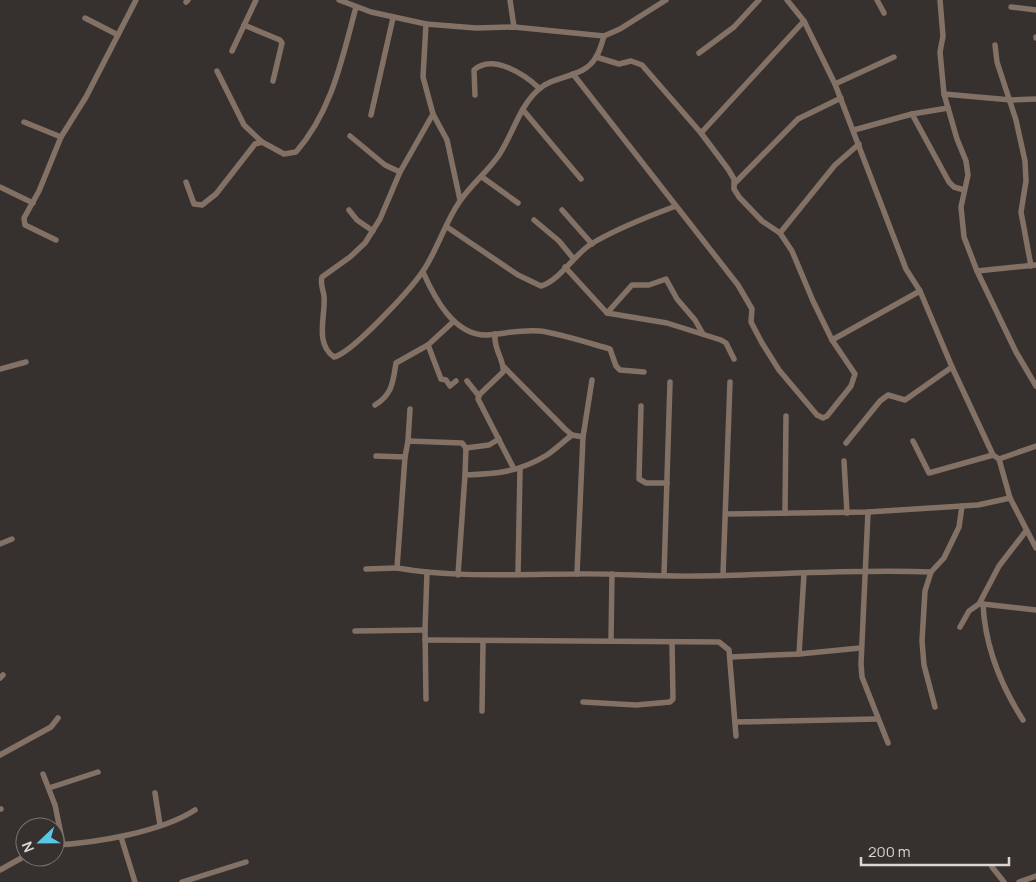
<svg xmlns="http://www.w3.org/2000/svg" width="1036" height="882" font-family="Manrope,sans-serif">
<rect width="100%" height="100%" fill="#36312e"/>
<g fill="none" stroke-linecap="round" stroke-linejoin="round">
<g stroke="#837166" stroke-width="5.5">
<path d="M339,0l32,12 55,12 50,4 38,-1 90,9 16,-7 46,-29"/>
<path d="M510,0l4,27"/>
<path d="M787,0l17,21 31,63 71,185 14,22 32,76 41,88 6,4 11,39 26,50"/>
<path d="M877,0l7,13"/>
<path d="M940,0l3,36 -3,16 4,42 13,45 9,22 2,14 -7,32 3,30 13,34 39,81 20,34"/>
<path d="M186,2l2,-2"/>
<path d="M1011,7l25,3"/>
<path d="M85,18l33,17"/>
<path d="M426,24l-3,53 10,37 14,26 13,60"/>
<path d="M244,25l36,15 2,3 -9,38"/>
<path d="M1036,38v-1"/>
<path d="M995,45l2,17 19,58 9,41 1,20 -5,31 10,54"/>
<path d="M232,51l24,-51"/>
<path d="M699,53l35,-26 25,-27"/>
<path d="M217,71l27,54 18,17"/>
<path d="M573,74l165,211 14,24 -1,13 11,21 17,27 38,45 6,3 4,-2 24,-30 4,-12 -23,-34 -19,-39 -21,-50 -12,-18 -18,-12 -23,-24 -5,-8v-10l-6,-10 -27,-36 -59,-68 -11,-4 -12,3 -23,-7"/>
<path d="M835,84l59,-27"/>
<path d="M944,94l67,6 25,-1"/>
<path d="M475,95l-1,-25c19,-17 51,5 65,18"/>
<path d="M523,110l58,69"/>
<path d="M433,114l-33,58 -20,47 -15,24 -15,14 -28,20c-2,7 1,12 2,19 2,19 -10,47 10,61 18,-4 77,-68 89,-86 15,-22 22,-49 37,-70 12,-17 28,-30 39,-46 14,-21 20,-48 39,-65 17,-16 46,-11 58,-33 4,-6 6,-14 8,-21"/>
<path d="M912,114l37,68 5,5 10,3"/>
<path d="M371,115l22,-97"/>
<path d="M24,122l37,15"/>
<path d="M854,130l58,-16 36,-6"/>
<path d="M701,133l103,-112"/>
<path d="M350,136l35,29 15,7"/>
<path d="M482,177l36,26"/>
<path d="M186,182l8,22 8,1 14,-11 39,-50 7,-2 22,12 12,-2c36,-41 46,-93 60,-145"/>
<path d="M735,183l63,-64 43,-21"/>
<path d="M0,187l33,16"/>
<path d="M349,210l8,10 16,11"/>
<path d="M562,210l30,34"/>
<path d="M534,220l25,21 14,17"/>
<path d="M447,227l71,48 23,11c18,-5 33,-31 50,-42 25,-15 58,-28 85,-38"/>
<path d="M780,233l55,-68 24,-21"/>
<path d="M56,240l-31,-15 -1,-7 15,-27 22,-54 25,-40 50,-97"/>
<path d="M565,267l42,46 60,10 54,17 5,3 8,16"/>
<path d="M977,271l59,-6"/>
<path d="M423,272c11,25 31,64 64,63 17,-1 35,-6 53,-4 18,2 52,13 70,18l6,17 4,4 24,2"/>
<path d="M607,313l25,-28h17l17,-6 11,20 18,21 8,14"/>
<path d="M495,334c-2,15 10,27 8,38l-24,23 -1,4 36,70"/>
<path d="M832,340l88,-49"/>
<path d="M428,345l13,34 5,1 4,6 6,-5"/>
<path d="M504,367l61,62 7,6 11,2 -6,137"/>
<path d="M0,369l26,-7"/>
<path d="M467,381l12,15"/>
<path d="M375,405c18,-11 18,-24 21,-42l32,-18 26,-24"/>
<path d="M641,406l-2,73 7,4h21"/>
<path d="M572,435c-8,6 -16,14 -25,20 -28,17 -50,19 -82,20l1,-27 -4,-5 -54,-2 -3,16 -8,111c58,10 118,6 177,6 41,-1 81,3 122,2 78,-1 156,-7 235,-4"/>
<path d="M583,437l9,-57"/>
<path d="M408,441l2,-32"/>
<path d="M913,441l16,32 64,-18"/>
<path d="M846,443l34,-42 8,-6 17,5 47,-33"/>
<path d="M466,448l23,-3 10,-6"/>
<path d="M376,456l29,1"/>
<path d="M999,459l37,-13"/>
<path d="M844,461l3,52"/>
<path d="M868,512l-7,152 1,13 26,66"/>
<path d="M785,513l1,-97"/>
<path d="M726,514l142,-2 110,-7 32,-7"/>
<path d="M0,544l12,-5"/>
<path d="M366,569l31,-1"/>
<path d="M518,574l2,-104"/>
<path d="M458,575l7,-100"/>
<path d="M664,575l6,-193"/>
<path d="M723,575l7,-193"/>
<path d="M979,604h4c2,43 17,80 40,116"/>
<path d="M983,604l53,6"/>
<path d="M960,627l9,-16 10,-7 20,-38 27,-35"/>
<path d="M355,631l70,-1"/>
<path d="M425,640l294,2 10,8 7,86"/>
<path d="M611,640l1,-66"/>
<path d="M799,654l61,-6"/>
<path d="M730,657l69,-3 5,-80"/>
<path d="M0,678l3,-3"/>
<path d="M426,699l-1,-69 2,-58"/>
<path d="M583,702l53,3 34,-3 3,-3 -1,-57"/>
<path d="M935,707l-11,-42 -2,-24 3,-50 6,-19 13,-14 15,-31 3,-21"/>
<path d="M482,711l1,-69"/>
<path d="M735,722l142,-3"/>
<path d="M0,755l51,-28 7,-9"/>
<path d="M43,774l12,31 8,39"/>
<path d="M49,788l49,-16"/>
<path d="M155,793l5,32"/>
<path d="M0,809h1"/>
<path d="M121,837l14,45"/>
<path d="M55,845c41,-2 106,-13 140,-35"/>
<path d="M992,867l12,15"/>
<path d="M0,870l25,-14"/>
<path d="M182,882l64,-20"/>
<path d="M1019,882l17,-6"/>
</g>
</g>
<g transform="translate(40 842) rotate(248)"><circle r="24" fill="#36312e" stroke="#787370"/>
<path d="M0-4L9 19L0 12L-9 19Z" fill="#5ac8e5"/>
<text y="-8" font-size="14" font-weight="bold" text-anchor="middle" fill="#dad6d4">N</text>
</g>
<path d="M861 857v8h148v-8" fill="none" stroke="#dad6d4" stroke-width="2.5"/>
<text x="868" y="857" font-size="15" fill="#dad6d4" stroke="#36312e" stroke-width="4" paint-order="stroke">200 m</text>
</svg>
